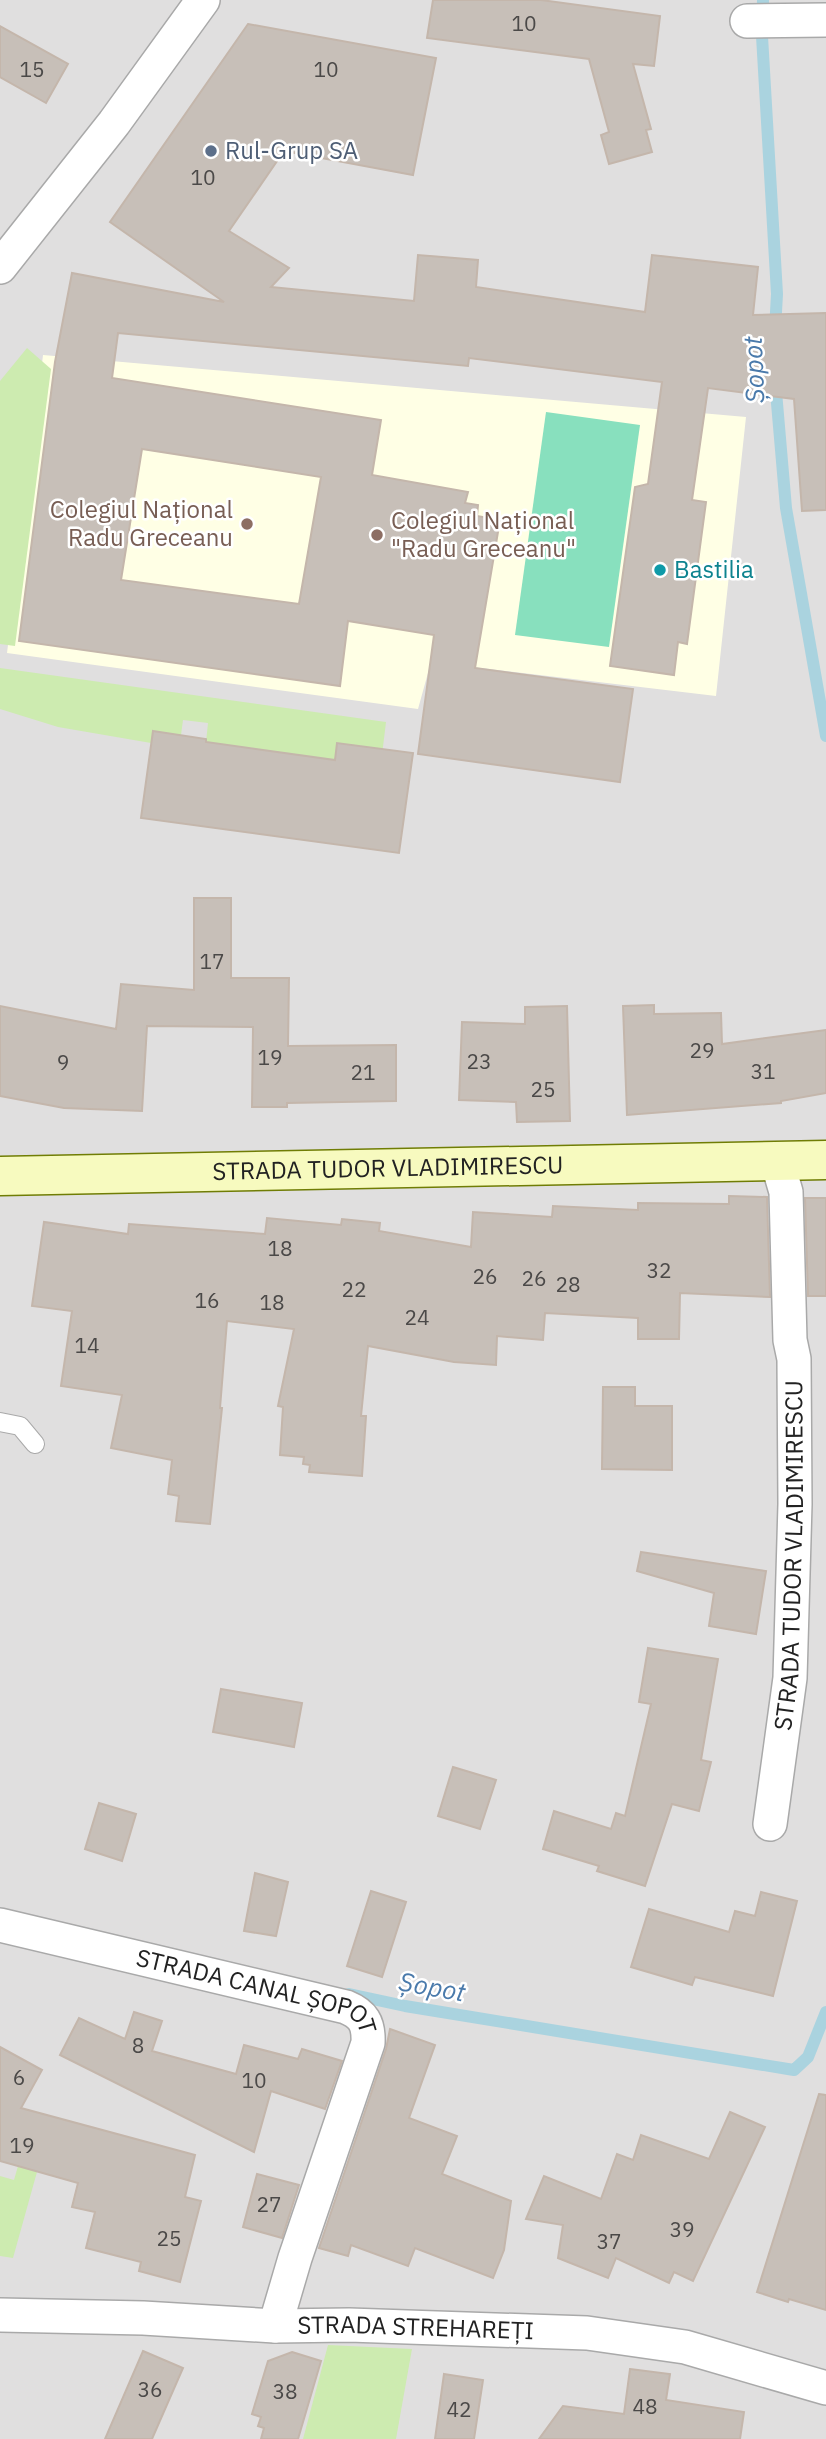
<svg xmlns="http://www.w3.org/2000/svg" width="826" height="2439" font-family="'IBM Plex Sans',sans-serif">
<rect width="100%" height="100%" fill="#f2efe9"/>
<rect fill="#e0dfdf" x="0" y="0" width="826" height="2439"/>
<path fill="#ffffe5" d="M43,355l703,62 -30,279 -285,-34 -13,47 -411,-56z"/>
<g fill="#cdebb0">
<path d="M27,348l24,21 -36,277 -15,-2v-263z"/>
<path d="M0,668l386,54 -4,33 -20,-9 -24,-3 -3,17 -129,-18 2,-19 -25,-3 -2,15 -28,-4 -2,12 -93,-16 -58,-18z"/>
<path d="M18,2166l19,6 -24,86 -13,-2v-80l14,4z"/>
<path d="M328,2345l84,4 -16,90h-93z"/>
</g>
<path fill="#88e0be" d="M546,412l94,13 -31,222 -94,-12z"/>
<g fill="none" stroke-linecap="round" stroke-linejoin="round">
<g stroke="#aad3df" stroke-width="12">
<path d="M763,0l-1,36 15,258 -2,36"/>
<path d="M775,380l11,128 40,228"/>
<path d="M349,1994l56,12 389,64 14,-13 18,-45"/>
</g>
</g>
<g fill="#c7bfb8" stroke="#c4b6ab" stroke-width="2" fill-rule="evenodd">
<path d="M433,0h108l119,16 -6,50 -21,-2 18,65 -5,1 6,22 -43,12 -8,-29 8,-3 -20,-73 -162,-21z"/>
<path d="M248,24l188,34 -23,117 -129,-24 -55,80 60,37 -18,19 143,14 4,-46 60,5 -2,27 169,25 7,-57 106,12 -5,48 73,-2v197l-24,1 -8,-112 -86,-11 -16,112 14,2 -19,142 -9,-2 -4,33 -64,-9 25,-179 13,-3 14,-102 -193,-24 -1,8 -350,-33 -6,45 269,42 -9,55 96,17 -3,11 13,2 -1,11 23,4 -25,148 158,21 -13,93 -202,-28 16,-119 -86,-14 -8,65 -321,-45 36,-279 17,-89 152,29 -114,-80zM142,449l179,28 -22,127 -178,-24z"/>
<path d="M0,26l68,38 -22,39 -46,-26z"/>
<path d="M153,731l53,8v3l129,18 2,-17 76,10 -14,100 -258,-35z"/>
<path d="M194,898h37v80h58l-1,68 108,-1v56l-109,2v4h-35l1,-80 -106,-1 -5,85 -78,-3 -64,-12v-90l116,23 5,-45 73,6z"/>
<path d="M654,1005v9l67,-1 1,31 104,-14v63l-45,8v2l-154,12 -4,-109z"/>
<path d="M567,1006l3,115 -53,1 -1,-20 -57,-2 3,-78 63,2v-17z"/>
<path d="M729,1196l38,1 3,100 -90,-4 -1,46h-41v-21l-93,-5 -2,27 -46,-4 -1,29 -42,-3 -86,-16 -7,70h5l-4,60 -53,-4 1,-7 -7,-1 1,-7 -24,-2 3,-48 -5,-1 16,-77 -67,-8 -7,87h2l-12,116 -34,-3 3,-25 -11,-2 4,-34 -61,-12 11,-53 -61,-9 11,-75 -40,-5 12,-84 84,12 1,-10 136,10 2,-16 74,7 1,-6 38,4 -1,8 92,16 2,-35 79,5 1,-11 85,4v-7l91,1z"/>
<path d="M805,1198h21v98h-18z"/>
<path d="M603,1387h32v19h37v64l-70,-1z"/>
<path d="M641,1552l125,19 -10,63 -47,-8 5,-33 -77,-22z"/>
<path d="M648,1648l70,11 -17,101 10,2 -12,49 -27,-7 -27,82 -48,-15 2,-5 -56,-17 11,-38 57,18 5,-16 9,3 26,-112 -12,-2z"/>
<path d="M221,1689l81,14 -8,44 -81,-15z"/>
<path d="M453,1767l43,13 -16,49 -42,-13z"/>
<path d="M99,1803l37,11 -14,47 -37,-12z"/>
<path d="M255,1873l33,9 -12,54 -32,-5z"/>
<path d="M371,1891l35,11 -24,75 -35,-11z"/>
<path d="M761,1892l36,9 -24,95 -78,-19 -3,8 -61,-18 18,-58 80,23 6,-21 20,5z"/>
<path d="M134,2012l28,9 -10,30 84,23 8,-29 54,14 4,-10 40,12 -17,48 -54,-18 -17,61 -194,-97 19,-37 46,21z"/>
<path d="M390,2029l45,16 -26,73 48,18 -15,38 69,27 -7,49 -11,28 -78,-30 -7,18 -57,-21 -3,11 -29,-8 67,-199z"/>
<path d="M0,2047l42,23 -21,38 174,47 -10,42 16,4 -21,81 -41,-11 2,-9 -55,-14 9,-36 -23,-5 6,-24 -78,-22z"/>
<path d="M819,2094l7,1v215l-37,-11 -1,3 -31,-10z"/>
<path d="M730,2112l35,15 -72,154 -19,-9 -5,11 -53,-25 -8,20 -50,-20 5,-33 -37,-6 18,-43 57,23 16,-45 16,6 8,-25 68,24z"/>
<path d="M257,2174l42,11 -17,53 -39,-11z"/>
<path d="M143,2351l40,17 -31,71h-47z"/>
<path d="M292,2352l29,9 -23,78h-37l3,-11 -6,-2 3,-9 -9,-3 16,-53z"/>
<path d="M630,2369l40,5 -4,26 78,12 -4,27h-201l24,-33 61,8z"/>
<path d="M444,2374l39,6 -9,59h-39z"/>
</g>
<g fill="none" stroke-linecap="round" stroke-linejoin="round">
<g stroke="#a9a9a9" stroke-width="20">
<path id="service" d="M0,1422l20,4 15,18"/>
</g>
<g stroke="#a9a9a9" stroke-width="36">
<g id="minor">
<path d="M747,21l79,-1"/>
<path d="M0,267l114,-144 89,-123"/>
<path id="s1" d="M770,1824l20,-146 5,-174 -1,-145 -4,-19 -4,-148 -9,-31"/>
<path id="s2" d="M0,1925l346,82c17,7 23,16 22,36l-73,215 -20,68"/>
<path id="s3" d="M0,2315l143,3 132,8 74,-1 238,8 98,14 141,41"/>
</g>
</g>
<g stroke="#707d05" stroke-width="41">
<g id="secondary">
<path id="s4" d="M0,1176l826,-16"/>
</g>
</g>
<use href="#service" stroke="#fff" stroke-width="18"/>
<use href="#minor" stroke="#fff" stroke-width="33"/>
<use href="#secondary" stroke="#f7fabf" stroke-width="38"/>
</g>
<circle fill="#5c6f8a" stroke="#fff" stroke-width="2.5" cx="211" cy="151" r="7"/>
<g fill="#8d6e63" stroke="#fff" stroke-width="2.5">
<circle cx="247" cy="524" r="7"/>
<circle cx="377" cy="535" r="7"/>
</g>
<circle fill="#0f9aa8" stroke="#fff" stroke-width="2.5" cx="660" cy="570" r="7"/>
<g text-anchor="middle" stroke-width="5" stroke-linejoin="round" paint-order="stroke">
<g font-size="21" fill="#4b4948">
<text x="524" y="31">10</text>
<text x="32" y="77">15</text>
<text x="326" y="77">10</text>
<text x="203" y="185">10</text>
<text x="212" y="969">17</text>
<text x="702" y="1058">29</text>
<text x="270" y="1065">19</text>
<text x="479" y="1069">23</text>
<text x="63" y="1070">9</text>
<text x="763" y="1079">31</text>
<text x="363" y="1080">21</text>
<text x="543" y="1097">25</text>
<text x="280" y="1256">18</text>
<text x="659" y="1278">32</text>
<text x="485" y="1284">26</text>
<text x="534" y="1286">26</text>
<text x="568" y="1292">28</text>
<text x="354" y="1297">22</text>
<text x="207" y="1308">16</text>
<text x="272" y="1310">18</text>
<text x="417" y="1325">24</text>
<text x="87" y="1353">14</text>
<text x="138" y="2053">8</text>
<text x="19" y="2085">6</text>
<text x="254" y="2088">10</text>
<text x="22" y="2153">19</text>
<text x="269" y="2212">27</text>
<text x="682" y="2237">39</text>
<text x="169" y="2246">25</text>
<text x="609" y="2249">37</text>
<text x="150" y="2397">36</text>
<text x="285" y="2399">38</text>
<text x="645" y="2414">48</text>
<text x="459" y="2417">42</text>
</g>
<g font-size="24" fill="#4e5e75" stroke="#fff" text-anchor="start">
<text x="225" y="159">Rul-Grup SA</text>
</g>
<g font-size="24" fill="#785e54" stroke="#fff" text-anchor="end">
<text x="233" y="518">Colegiul Național<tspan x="233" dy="28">Radu Greceanu</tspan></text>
<text x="391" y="529" text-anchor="start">Colegiul Național<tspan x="391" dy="28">"Radu Greceanu"</tspan></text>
</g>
<g font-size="24" fill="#0d838f" stroke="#fff" text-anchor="start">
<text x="674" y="578">Bastilia</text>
</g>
<g font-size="24" fill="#222" stroke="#fff">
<text dy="8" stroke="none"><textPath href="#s4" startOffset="388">STRADA TUDOR VLADIMIRESCU</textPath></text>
<text dy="8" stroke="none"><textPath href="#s1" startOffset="270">STRADA TUDOR VLADIMIRESCU</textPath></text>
<text dy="8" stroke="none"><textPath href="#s2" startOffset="266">STRADA CANAL ȘOPOT</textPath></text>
<text dy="8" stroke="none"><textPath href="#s3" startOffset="416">STRADA STREHAREȚI</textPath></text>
</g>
<g font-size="26" font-style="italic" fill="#4a7aab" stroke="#fff">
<text transform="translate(754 370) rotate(-92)" y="9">Șopot</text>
<text transform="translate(432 1987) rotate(10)" y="9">Șopot</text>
</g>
</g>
</svg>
